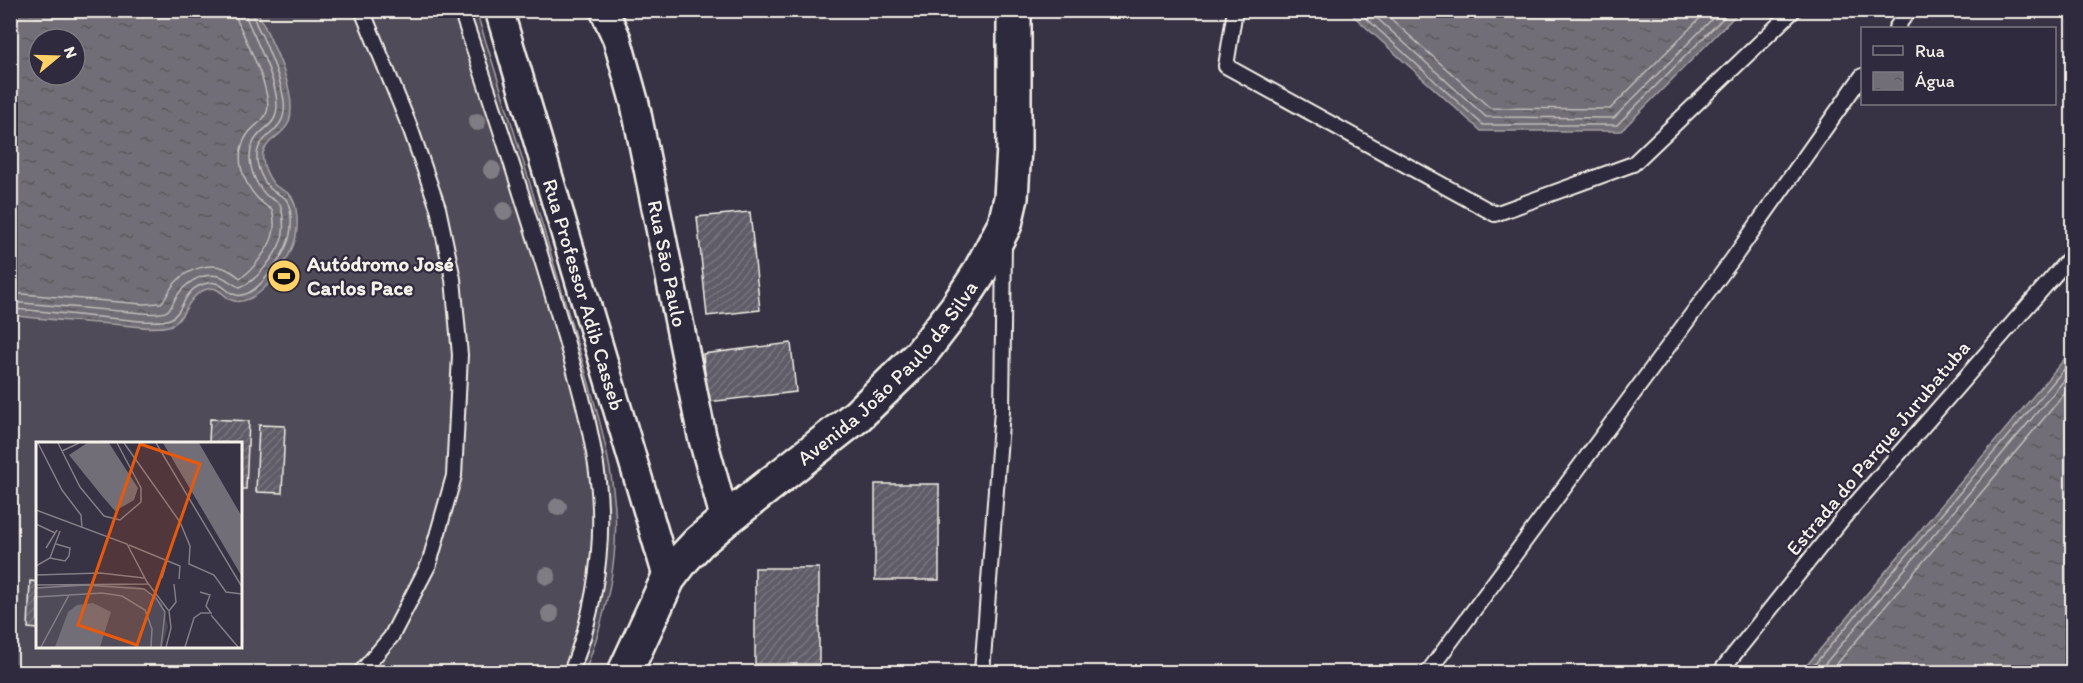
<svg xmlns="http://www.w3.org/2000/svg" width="2083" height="683" font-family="Itim,sans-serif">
<defs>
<pattern id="water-ripples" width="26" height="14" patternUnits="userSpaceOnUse" patternTransform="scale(1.5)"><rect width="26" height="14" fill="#726e77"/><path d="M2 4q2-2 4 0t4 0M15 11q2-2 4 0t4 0" fill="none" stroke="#5b595c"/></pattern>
<pattern id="building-hatch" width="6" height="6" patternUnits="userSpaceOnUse" patternTransform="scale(1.5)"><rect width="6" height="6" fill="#5f5c67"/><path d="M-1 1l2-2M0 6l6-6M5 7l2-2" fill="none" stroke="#77747d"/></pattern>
</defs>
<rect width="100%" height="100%" fill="#373244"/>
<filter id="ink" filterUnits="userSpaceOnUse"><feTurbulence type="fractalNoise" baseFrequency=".0167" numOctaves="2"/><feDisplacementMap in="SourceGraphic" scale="12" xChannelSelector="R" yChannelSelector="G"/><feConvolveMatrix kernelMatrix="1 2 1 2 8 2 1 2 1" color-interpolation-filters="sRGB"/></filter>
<g filter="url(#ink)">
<path fill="#504b59" stroke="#a29ea0" stroke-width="1.5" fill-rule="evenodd" d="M10,11h466c33,102 64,204 94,308 18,62 40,125 45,189 4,57 -11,112 -30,164h-574zM39,39h36v36h-36zM38,443h202v203h-202z"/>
<g fill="url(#water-ripples)" stroke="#a6a2a4" stroke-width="1.5" fill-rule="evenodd">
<path d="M10,11h247c13,27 42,81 32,111 -5,13 -23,18 -26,31 -2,10 6,27 13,33 5,4 11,5 15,10 7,10 7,29 5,40 -4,22 -36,70 -62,65 -10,-2 -14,-16 -27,-12 -22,7 -21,32 -38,37 -18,4 -41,-1 -59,-2 -33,-3 -67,-4 -99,-9zM39,39h36v36h-36z"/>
<path d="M1348,11h392l-119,120h-140z"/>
<path d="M2072,350v322h-271z"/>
</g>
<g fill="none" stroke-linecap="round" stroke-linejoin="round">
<g stroke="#c0bdbb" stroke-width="1.5">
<path d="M1357,10l126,115h134l114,-115"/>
<path d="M1368,10l118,107 128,1 107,-108"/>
<path d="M1381,10l109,98 120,1 98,-99"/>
<path d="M10,293l133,11 18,-1c6,-5 8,-14 14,-20 12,-14 36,-22 53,-13 5,2 8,5 12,8 11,-5 31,-32 33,-44 2,-8 1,-17 -1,-24 -24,-15 -42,-48 -25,-75 7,-11 20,-14 21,-28 0,-24 -21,-64 -31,-87l-1,-10"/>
<path d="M10,302l133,11c6,0 19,2 24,-2 4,-2 6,-8 8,-12 9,-15 25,-27 44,-23 8,2 13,9 21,11 16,-4 41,-37 43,-54 1,-9 0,-20 -3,-29 -5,-4 -11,-6 -15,-10 -13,-14 -21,-39 -9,-56 10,-13 21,-13 21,-33 0,-25 -21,-64 -31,-88l-1,-7"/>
<path d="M10,309c37,2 73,7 110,10 12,1 39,5 50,0 16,-8 11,-31 38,-36 13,-3 17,9 28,12 21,5 52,-44 54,-61 2,-10 2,-28 -5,-36 -4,-3 -8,-4 -12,-7 -10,-8 -17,-24 -16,-36 1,-22 31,-21 27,-54 -3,-21 -12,-42 -20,-61 -4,-9 -11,-19 -12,-30"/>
<path d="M1808,672l264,-312"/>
<path d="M1818,672l254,-301"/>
<path d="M1830,672l242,-287"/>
</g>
</g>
<g fill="url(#building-hatch)" stroke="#f4f1e8" stroke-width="1.5">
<path d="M750,212l10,98 -53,6 -10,-99z"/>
<path d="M791,343l5,49 -88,10 -5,-48z"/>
<path d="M210,419l39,2 -3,68h-6v-46h-31z"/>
<path d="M259,425l26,1 -3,67 -26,-1z"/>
<rect x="875" y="484" width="64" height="96"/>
<rect x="755" y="568" width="64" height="96"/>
<path d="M30,581l8,1v47l-10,-1z"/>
</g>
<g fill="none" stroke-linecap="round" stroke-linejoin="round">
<g stroke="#f4f1e8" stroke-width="18">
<g id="service">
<path d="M461,10c34,101 67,202 97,303 18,61 40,132 42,195 2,55 -9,114 -29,164"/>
<path d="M1235,10l-9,56 269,148 138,-50 161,-154"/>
<path d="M1896,28l13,-18"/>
<path d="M361,672l30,-35 38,-73 25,-88 6,-121 -7,-76 -15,-71 -27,-78 -49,-120"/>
<path d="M982,672l20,-261 2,-167"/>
<path d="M1428,672l304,-412 130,-184"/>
<path d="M1720,672l124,-155 228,-262"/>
</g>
</g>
<g stroke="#f4f1e8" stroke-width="32">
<g id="minor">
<path id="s1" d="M499,10l169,569"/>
<path id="s2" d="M604,10l13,29 18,65 67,332 23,84"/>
</g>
</g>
<g stroke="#f4f1e8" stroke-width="38">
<g id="tertiary">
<path id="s3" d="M625,672l43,-93 16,-21 15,-16 26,-22 132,-104 63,-61 37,-48 21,-32 27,-51 6,-26 3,-50v-138"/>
</g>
</g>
<use href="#service" stroke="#2f2a3d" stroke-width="14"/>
<use href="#minor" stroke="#2f2a3d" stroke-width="27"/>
<use href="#tertiary" stroke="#2f2a3d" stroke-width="33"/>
</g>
<g fill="#807b83">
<circle cx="477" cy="122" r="9"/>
<circle cx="492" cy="170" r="9"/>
<circle cx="504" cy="211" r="9"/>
<circle cx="558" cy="507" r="9"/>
<circle cx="547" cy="576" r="9"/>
<circle cx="550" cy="614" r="9"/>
</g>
</g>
<defs>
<g id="stadium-disc" transform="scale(1.725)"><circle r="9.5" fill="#ffd166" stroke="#2f2a3d"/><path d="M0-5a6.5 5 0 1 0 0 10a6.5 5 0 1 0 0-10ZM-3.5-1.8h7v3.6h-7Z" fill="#111"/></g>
</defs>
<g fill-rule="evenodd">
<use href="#stadium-disc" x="284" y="276"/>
</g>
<g text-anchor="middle" stroke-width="4.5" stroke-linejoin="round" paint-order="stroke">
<g font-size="21" font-weight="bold" fill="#f4f1e8" stroke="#2f2a3d" text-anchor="start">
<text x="307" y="271">Autódromo José<tspan x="307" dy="24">Carlos Pace</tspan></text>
</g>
<g font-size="21" fill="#f4f1e8" stroke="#2f2a3d">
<text dy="7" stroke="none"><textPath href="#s2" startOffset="262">Rua Sāo Paulo</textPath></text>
<text dy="7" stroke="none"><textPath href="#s1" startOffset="297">Rua Professor Adib Casseb</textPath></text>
<text dy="7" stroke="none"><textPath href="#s3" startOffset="405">Avenida João Paulo da Silva</textPath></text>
<text transform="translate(1878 448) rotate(-50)" y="7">Estrada do Parque Jurubatuba</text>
</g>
</g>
<g transform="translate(36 442)">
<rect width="206" height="206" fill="#373244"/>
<path d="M72,142l33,3 21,16 6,24 -6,20h-126v-60z" fill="#504b59"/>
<path d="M51,1h22l29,45 -4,12 -19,11 -13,-15 -33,-41zM127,1h36l42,72v60zM57,161l18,9 -11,35h-45l13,-35 9,-7z" fill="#726e77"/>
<path fill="none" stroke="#837e86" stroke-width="1.5" d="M2,1l24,47 19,25 1,13M22,1l22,44 24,29 16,4 21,-18v-14l-24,-45M88,1l56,79 10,24 -1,18 25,11 12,17 16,2M120,1l86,144M26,9l17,-8M0,68l91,34 20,38 22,29 2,17 -5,19M0,82l19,9M93,103l51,21 -1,13M10,106l11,-18M14,116l15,3 4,-5 1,-8 -14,-4M0,124l14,-8 10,-27M0,133l64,-2 44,5M126,136l5,-18M0,143l112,-1M0,146l50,-3 58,4 12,9 9,14 -4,35M0,155l33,-2M133,169l7,-9 -2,-18M175,173l27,32M5,205l28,-52 33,-2 20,3 23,14 7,19 -1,18M149,205l9,-29 7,-5h10l-5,-7 4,-11 -10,-3"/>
<path fill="#e8590c" fill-opacity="0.15" stroke="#e8590c" stroke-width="3" d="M104,2l60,20 -63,181 -59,-20z"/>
<rect width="206" height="206" fill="none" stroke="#f4f1e8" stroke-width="3"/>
</g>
<rect width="2083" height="683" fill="none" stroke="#2f2a3d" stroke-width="36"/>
<rect x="18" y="18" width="2047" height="647" fill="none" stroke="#f4f1e8" stroke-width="2" filter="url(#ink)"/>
<rect x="1861" y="27" width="195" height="78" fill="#2f2a3d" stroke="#7e7a81" stroke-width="1.5"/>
<rect x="1873" y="46" width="30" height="9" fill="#2f2a3d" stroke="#7e7a81" stroke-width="1.5"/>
<text x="1915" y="57" font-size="18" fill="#f4f1e8">Rua</text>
<rect x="1873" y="72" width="30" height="18" fill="url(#water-ripples)" stroke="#7e7a81" stroke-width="1.5"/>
<text x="1915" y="87" font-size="18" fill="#f4f1e8">Água</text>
<g transform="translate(57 57) rotate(71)"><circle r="28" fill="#2f2a3d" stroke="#7e7a81" stroke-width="1.5"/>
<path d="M0-4.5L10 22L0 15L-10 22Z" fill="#ffd166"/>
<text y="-9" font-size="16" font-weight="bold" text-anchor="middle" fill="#f4f1e8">N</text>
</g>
</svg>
